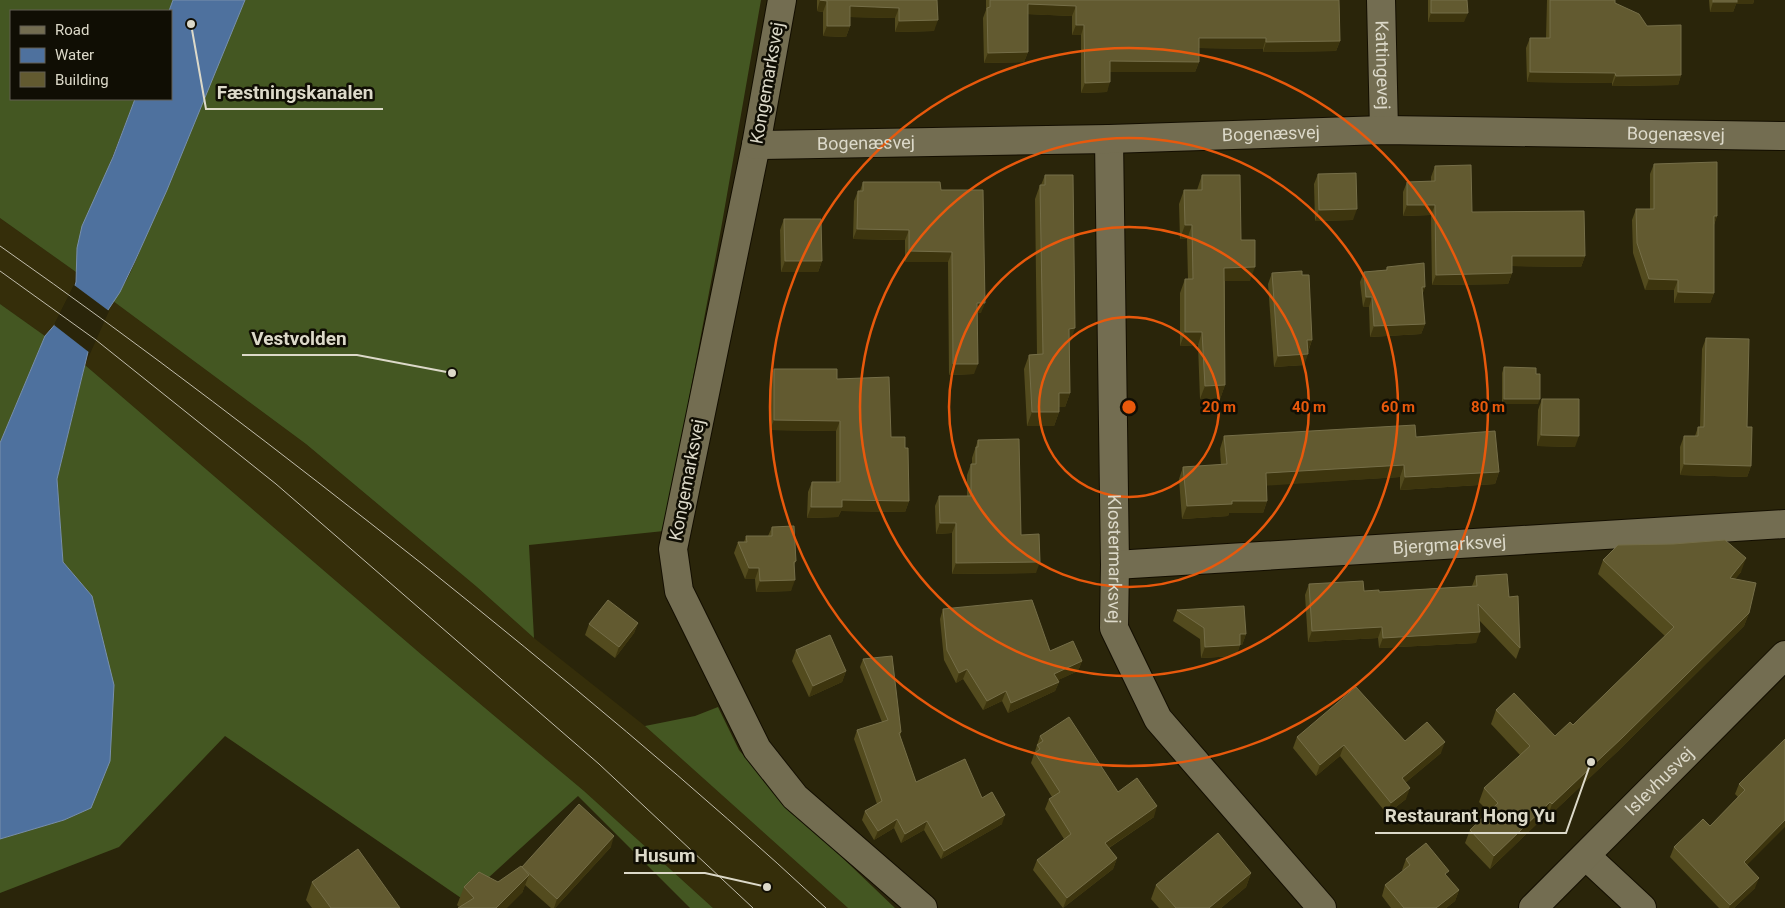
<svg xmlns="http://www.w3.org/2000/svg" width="1785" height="908" font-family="Roboto,sans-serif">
<rect width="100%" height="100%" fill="#2a250a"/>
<g fill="#352e0a">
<path d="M0,218l76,54 -2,13 -20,40 -9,11 -45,-32z"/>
<path d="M113,301l193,143 171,143 57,51 111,88 203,182h-135l-129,-117 -162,-136 -337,-290z"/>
</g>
<g fill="#445722">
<path d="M0,0h173l-4,11h-158v88h124l-58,149 -1,24 -76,-54z"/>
<path d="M245,0h516l-40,229 -57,302 -135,14 5,93 -57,-51 -171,-143 -193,-143c18,-23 28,-54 40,-82 32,-72 60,-147 92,-219z"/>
<path d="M0,304l45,32 -45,107z"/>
<path d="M85,365l337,290 162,136 129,117h-23l-112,-112 -114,104 -239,-164 -106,111 -119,46v-54l64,-19 27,-12 1,-212 -29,-34 -6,-83z"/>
<path d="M718,707l21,43 43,50 113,108h-47l-203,-182 50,-10z"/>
</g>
<path fill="#4e719e" stroke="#7990ab" d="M173,0h72l-78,190 -32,71 -15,31 -16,24 -16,36 -31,127 6,83 29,34 22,89 -4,76 -19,47 -27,12 -64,19v-396l45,-107 13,-15 14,-26 4,-13 1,-34 5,-22 31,-69 22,-58h36v-88h-2z"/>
<path fill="#2a250a" d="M74,285l35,26 -19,42 -36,-28z"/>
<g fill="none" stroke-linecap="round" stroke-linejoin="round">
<g stroke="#130e00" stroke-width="30">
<g id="street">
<path d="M782,0l-26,145 -83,404 6,42 78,158 38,48 128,111"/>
<path id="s1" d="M1381,0l3,130"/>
<path id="s2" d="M1109,139l6,426 -1,63 44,91 164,189"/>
<path id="s3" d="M756,145l353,-6 275,-9 401,6"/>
<path id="s4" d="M1115,565l670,-41"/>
<path d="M1586,856l56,52"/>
</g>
</g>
<g stroke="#130e00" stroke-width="30">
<g id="secondary">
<path id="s5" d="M1533,908l252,-253"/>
</g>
</g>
<use href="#street" stroke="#736d51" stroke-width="28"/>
<use href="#secondary" stroke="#736d51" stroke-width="28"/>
<g stroke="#c1bdac" stroke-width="1">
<path d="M0,246c144,101 283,208 421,317 138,111 275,224 405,345"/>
<path d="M0,271l96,69 180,144 323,280 154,144"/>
</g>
</g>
<g fill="#534b1e">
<path d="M817,0h120l-3,31 -39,1v-14l-45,-1v9l-4,11 -23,-1v-24l-6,-1z"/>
<path d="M986,0h353l1,41 -4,10 -73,1v-3l-64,-1v14l-4,10h-85l-3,20 -26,1v-58h-9v-19l-44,-2v38l-4,10 -40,1 -1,-45 3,-8z"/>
<path d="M1428,0h39l-3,22h-36z"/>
<path d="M1547,0h68v3l66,72 -3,10 -66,1v-3l-85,-1 -1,-34 4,-10h16z"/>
<path d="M1709,0h45l-1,4h-17l-3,8h-23z"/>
<path d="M1654,164l63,52 -3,9v68l-4,10h-36v-13h-29l-12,-37 -1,-33 4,-11h14v-35z"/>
<path d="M1435,166l37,46 113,44 -4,11 -69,-1v7l-4,11 -76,1 -1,-70 -28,1v-24l4,-10 24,-1v-4z"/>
<path d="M1318,174l35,46 -38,1 -1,-37z"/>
<path d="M1045,175l25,168v50l-5,14h-6v5l-5,14h-27l-3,-57 5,-14 8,-1 -2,-155 5,-14h1z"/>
<path d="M1202,175l39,65 9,41h-25v104l-5,14h-20l-2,-54 -18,1v-53l5,-14h3l-1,-40h-7l-1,-35 5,-14h13z"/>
<path d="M863,182l78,8 40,123h-3l-4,61 -25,1 -1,-113h-43v-22l-52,-1 1,-38 4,-10h2z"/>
<path d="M784,219l38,42 -4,11h-37l-1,-42z"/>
<path d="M1387,267l38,20 -3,8 3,29 -4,10 -51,3 -1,-30h-6l-3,-25 4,-10 22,-2z"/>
<path d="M1272,273l40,67 -8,25 -30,2 -6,-83z"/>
<path d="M1706,338l41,89 4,39 -4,11 -67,-2v-28l4,-11h11l3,-9h2l2,-78z"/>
<path d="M1504,367l32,7 2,30h-36v-31z"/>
<path d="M774,369l63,10 54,58 14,11 4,53 -4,11 -64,-1 -3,6 -31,1 1,-26 4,-10h24v-51l-66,-1v-51z"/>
<path d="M1542,399l33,48 -38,-1 1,-36z"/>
<path d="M1224,436l192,1 83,35 -4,12 -95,6v-13l-133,8v16l-4,12h-34l-1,3 -46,3 -3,-40 4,-12 38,-2 -1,-16z"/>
<path d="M978,440l43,95 15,38 -84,1v-41l-16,1 -1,-28 4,-10h28v-21l4,-11h1v-6z"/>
<path d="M772,527l24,34 -2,4 -3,26 -35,1 -1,-13h-10l-11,-26 4,-11h6l2,-6h22z"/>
<path d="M1603,560l138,12 -6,7 14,34 -5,13 -126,125 -71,67 -2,-2 -55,53 -25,-26 5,-13 19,-18 -10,-10 5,-14 36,-33 -29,-31 5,-14 59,26 18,-11 92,-89 -67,-62z"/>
<path d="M1476,576l33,21 11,51 -4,11 -37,-39 -3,23 -97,5 -1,-10 -70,4 -3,-47 4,-11 55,7 15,1 93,-6z"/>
<path d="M943,609l107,42 32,10 -4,10 -20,9 1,2 -4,9 -47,22 -6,-12 -19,9 -20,-31 -7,4 -12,-23 -4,-41z"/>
<path d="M1177,610l69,24 -4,11h-2l-4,11 -35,2 -1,-19 -27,-18z"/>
<path d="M638,623l-4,10 -19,25 -30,-23 4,-11z"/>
<path d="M796,650l50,21 -4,11 -33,15 -17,-36z"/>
<path d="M863,659l38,73 -1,4 16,46 66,16 20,26 -61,35 -17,-29 -23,13 -7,-15 -20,12 -12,-20 3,-9 12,-7 -23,-65 3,-9 25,-8 -22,-55z"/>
<path d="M1040,736l114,81 -45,31 8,10 -4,11 -50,39 -30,-38 4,-10 27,-21 -19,-30 4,-10 3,-2 -21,-34z"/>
<path d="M1297,737l108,4 36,12 -36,30 1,16 -19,15 -47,-58 -24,20 -23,-28z"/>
<path d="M1785,739l-38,126 8,23 -21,20h-15l-49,-51 4,-10 36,-21 28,-29 -3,-3 4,-10z"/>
<path d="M611,847l-56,61h-4l-26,-23 -3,8 -63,14 -2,-2 7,-18 34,-5 24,-16z"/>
<path d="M1406,859l41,17 12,14 -4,11 -9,7h-55l-9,-12 3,-11 18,-14 -1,-1z"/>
<path d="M1251,873l-5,14 -25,21h-62l-8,-9 5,-14z"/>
<path d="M312,882l88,26h-88l-6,-8z"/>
</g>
<g fill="#3d350e">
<path d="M820,0l7,1 -4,11 -6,-1z"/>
<path d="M1735,0h19l-1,4h-17l-3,8h-23l3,-10z"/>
<path d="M1028,4l48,2 -4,10 -48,-2z"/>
<path d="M850,6l49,2 -4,10 -49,-1z"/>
<path d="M1431,13h37l-4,9h-36z"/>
<path d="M938,20l-4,11 -39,1 4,-11z"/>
<path d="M1076,25h8l-3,10h-9z"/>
<path d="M827,26h23l-4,11 -23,-1z"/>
<path d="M1199,38h67l-3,11 -68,-1z"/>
<path d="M1340,41l-4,10 -73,1 3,-10z"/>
<path d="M1028,52l-4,10 -40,1 4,-10z"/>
<path d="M1110,61l89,1 -4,10h-89z"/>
<path d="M1530,72l85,1 -3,10 -85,-1z"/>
<path d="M1681,75l-3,10 -66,1 4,-10z"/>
<path d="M1110,82l-3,10 -26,1 4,-10z"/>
<path d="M1407,205h28l-4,10 -28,1z"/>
<path d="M1357,209l-4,11 -38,1 4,-11z"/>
<path d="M1714,216h3l-4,11z"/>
<path d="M1185,225h7l-5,14h-7z"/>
<path d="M857,229l52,1 -4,10 -52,-1z"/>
<path d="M909,251l43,1 -4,10h-43z"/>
<path d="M1512,256h73l-4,11 -73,-1z"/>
<path d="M785,261h37l-4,11h-37z"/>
<path d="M1255,267l-5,14h-31l5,-13z"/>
<path d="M1512,273l-4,11 -76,1 4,-10z"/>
<path d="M1649,279l29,1 -4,10h-29z"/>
<path d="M1422,287h3l-4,10z"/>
<path d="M1678,292l36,1 -4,10h-36z"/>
<path d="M1366,297h6l-3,10h-6z"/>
<path d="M977,303h8l-4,10h-7z"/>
<path d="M1425,324l-4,10 -51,3 4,-11z"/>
<path d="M1075,328l-5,15 -1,-14z"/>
<path d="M1185,332h17l-4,13 -18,1z"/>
<path d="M1307,340h5l-4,11z"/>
<path d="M1308,354l-4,11 -30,2 4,-11z"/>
<path d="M953,364h25l-4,10 -25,1z"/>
<path d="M1225,385l-5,14h-20l5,-13z"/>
<path d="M1059,393h11l-5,14h-11z"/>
<path d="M1504,399h36l-2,5h-36z"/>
<path d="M1032,412h27l-5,14h-27z"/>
<path d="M774,420l66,1 -4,10 -66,-1z"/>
<path d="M1541,435l38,1 -4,11 -38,-1z"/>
<path d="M1684,464l67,2 -4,11 -67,-2z"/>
<path d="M1404,465l-4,12 -138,9 4,-13z"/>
<path d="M1499,472l-4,12 -95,6 5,-13z"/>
<path d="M842,500l67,1 -4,11 -64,-1 -3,6 -31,1 4,-11z"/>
<path d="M1232,501h35l-4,12h-34l-1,3 -46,3 5,-13z"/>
<path d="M940,523h16l-4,10 -16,1z"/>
<path d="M1746,558l-5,14 -16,20 5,-14z"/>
<path d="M1040,562l-4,11 -84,1 4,-11z"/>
<path d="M749,568h10l-4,11h-10z"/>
<path d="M795,580l-4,11 -35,1 4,-11z"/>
<path d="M1749,613l-5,13 -126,125 -71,67 5,-14z"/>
<path d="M638,623l-4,10 -19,25 4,-11z"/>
<path d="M1382,627l-4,11 -70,4 4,-11z"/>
<path d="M1480,632l-4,11 -97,5 4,-10z"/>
<path d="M1240,634h6l-4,11h-6z"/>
<path d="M1240,645l-4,11 -35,2 4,-11z"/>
<path d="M1082,661l-4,10 -28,13 4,-10z"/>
<path d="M967,669l-4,10 -7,4 3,-10z"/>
<path d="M846,671l-4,11 -33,15 4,-11z"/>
<path d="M1059,682l-4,9 -47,22 3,-10z"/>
<path d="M1006,691l-4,10 -19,9 4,-9z"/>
<path d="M1445,742l-4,11 -43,36 4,-11z"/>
<path d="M1344,745l-4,11 -24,20 4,-11z"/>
<path d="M1410,788l-4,11 -19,15 4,-11z"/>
<path d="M1550,802l-5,14 -55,53 4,-13z"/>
<path d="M1157,806l-3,11 -53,36 4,-10z"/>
<path d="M1005,815l-3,9 -61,35 3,-8z"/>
<path d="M897,819l-3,9 -20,12 4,-9z"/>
<path d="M1785,820v7l-45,45 4,-10z"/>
<path d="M927,821l-3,9 -23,13 4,-9z"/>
<path d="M614,836l-3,11 -56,61h-1l3,-9z"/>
<path d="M1117,858l-4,11 -50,39 4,-10z"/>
<path d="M1251,873l-5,14 -25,21h-12z"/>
<path d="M529,875l-7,18 -15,15h-11z"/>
<path d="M1759,878l-4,10 -21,20h-5l1,-3z"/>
<path d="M1459,890l-4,11 -9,7h-10z"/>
</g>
<g fill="#625a30" stroke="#756e48">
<path d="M820,0h117l1,20 -39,1v-13l-49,-2v20h-23v-25z"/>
<path d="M990,0h349l1,41 -74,1v-4h-67v24l-89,-1v21l-25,1 -1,-58h-8v-19l-48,-2v48l-40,1 -1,-45 3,-1z"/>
<path d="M1431,0h36l1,13h-37z"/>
<path d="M1550,0h65v3l24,11 8,12 34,-1v50l-65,1 -1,-3 -85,-1v-34h20z"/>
<rect x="1713" y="0" width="24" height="2"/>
<path d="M1717,162v54h-3v77l-36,-1v-12l-29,-1 -12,-36 -1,-34h18v-45z"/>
<path d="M1471,165l1,47 112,-1 1,45h-73v17l-76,2 -1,-70h-28v-23l28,-1v-15z"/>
<path d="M1356,173l1,36 -38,1 -1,-36z"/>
<path d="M1045,175h28l2,153 -6,1 1,64h-11v19h-27l-3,-57 14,-1 -3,-169h5z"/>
<path d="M1202,175h38l1,65h14v27l-31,1 1,117 -20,1 -3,-54h-17v-53h8l-1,-54h-7l-1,-35h18z"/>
<path d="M863,182h77l1,8h42l2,113h-8l1,61h-25l-1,-112 -43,-1v-21l-52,-1 1,-38h5z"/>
<path d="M784,219h37l1,42h-37z"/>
<path d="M1424,263l1,24h-3l3,37 -51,2 -2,-29h-6l-2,-25 23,-2v-3z"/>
<path d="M1302,271v4h7l3,65h-5l1,14 -30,2 -6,-83z"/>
<path d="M1706,338l43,1 -2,88h5l-1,39 -67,-2v-28h14v-9h6z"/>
<path d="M1504,367l32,1v6h4v25h-36z"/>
<path d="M774,369h63v10l52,-2 2,60h14v11h3l1,53 -67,-1v7h-31l1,-25h28v-61l-66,-1z"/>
<path d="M1542,399h37v37l-38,-1z"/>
<path d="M1415,425l1,12 79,-6 4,41 -94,5 -1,-12 -138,8 1,28h-35v3l-45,2 -4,-39 44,-3 -3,-28z"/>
<path d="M1019,439l2,96 18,-1 1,28 -84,1v-40h-16l-1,-27h32v-32h5v-17h2v-7z"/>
<path d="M794,526l2,35 -2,1 1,18 -35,1 -1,-13h-10l-11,-26h9l-1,-6h26v-9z"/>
<path d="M1725,540l21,18 -16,20 26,5 -7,30 -126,124 -71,67 -2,-2 -56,54 -24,-26 28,-27 -14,-15 46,-42 -34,-36 18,-17 41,43 15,-14 3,3 101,-98 -71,-67 15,-15 55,-1z"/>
<path d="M1507,574l2,23 9,-1 2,52 -42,-44 2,28 -97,6 -1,-11 -70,4 -3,-47 54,-3 1,10 15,-1v2l98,-6 -1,-10z"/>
<path d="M608,600l30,23 -19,24 -30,-23z"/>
<path d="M1032,600l18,51 23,-10 9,20 -28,13 5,8 -48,21 -5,-12 -19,10 -20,-32 -8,4 -12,-23 -4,-41z"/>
<path d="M1244,606l2,28h-6v11l-35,2 -1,-19 -27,-18z"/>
<path d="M830,635l16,36 -33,15 -17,-36z"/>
<path d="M892,656l9,76 -2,1 17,49 49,-23 17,39 10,-6 13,23 -61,36 -17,-30 -22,13 -8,-15 -19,12 -13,-20 17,-10 -25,-71 31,-10 -25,-61z"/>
<path d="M1356,687l49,54 22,-19 18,20 -43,36 8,10 -19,15 -47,-58 -24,20 -23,-28z"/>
<path d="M1069,717l49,75 19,-14 20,28 -52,37 12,15 -50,40 -30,-38 34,-26 -22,-35 11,-7 -25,-39 5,-4 -3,-4 6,-4 -3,-5z"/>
<path d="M1785,739v81l-41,42 15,16 -29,27 -56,-58 29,-28 7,7 35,-36 -6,-6z"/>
<path d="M579,804l35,32 -57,63 -35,-32z"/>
<path d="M1218,833l33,40 -42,35h-33l-20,-23z"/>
<path d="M1426,843l23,28 -4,3 14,16 -23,18h-32l-19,-23 25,-20 -4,-6z"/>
<path d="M358,849l42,59h-69l-19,-26z"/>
<path d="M521,866l8,9 -33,33h-38l16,-10 -10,-11 15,-15 19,10z"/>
</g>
<g fill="none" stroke="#e8590c" stroke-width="2.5">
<circle cx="1129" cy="407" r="90"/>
<circle cx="1129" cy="407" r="180"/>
<circle cx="1129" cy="407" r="269"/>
<circle cx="1129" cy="407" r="359"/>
</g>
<g text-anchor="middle" stroke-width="5" stroke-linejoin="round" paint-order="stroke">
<g font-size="18" fill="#dcd9c9" stroke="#100e04">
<text dy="6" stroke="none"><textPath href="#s1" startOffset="65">Kattingevej</textPath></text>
<text transform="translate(767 83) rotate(-80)" y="6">Kongemarksvej</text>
<text dy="6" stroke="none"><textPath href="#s3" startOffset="515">Bogenæsvej</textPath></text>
<text dy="6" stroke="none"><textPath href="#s3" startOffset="920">Bogenæsvej</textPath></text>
<text dy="6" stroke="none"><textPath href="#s3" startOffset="110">Bogenæsvej</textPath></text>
<text transform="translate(687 480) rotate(-79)" y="6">Kongemarksvej</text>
<text dy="6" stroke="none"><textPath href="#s4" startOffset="335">Bjergmarksvej</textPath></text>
<text dy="6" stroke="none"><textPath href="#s2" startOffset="420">Klostermarksvej</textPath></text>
<text dy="6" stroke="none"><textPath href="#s5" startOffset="179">Islevhusvej</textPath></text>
</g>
</g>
<circle cx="1129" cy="407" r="8" fill="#e8590c" stroke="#100e04" stroke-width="2.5"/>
<g font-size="15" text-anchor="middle" font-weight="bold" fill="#e8590c" stroke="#100e04" stroke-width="5" stroke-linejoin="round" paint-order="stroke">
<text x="1219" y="412">20 m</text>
<text x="1309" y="412">40 m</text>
<text x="1398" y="412">60 m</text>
<text x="1488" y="412">80 m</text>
</g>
<path fill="none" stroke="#dcd9c9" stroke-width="2" d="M191 24L206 109H383M452 373L357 355H242M1591 762L1566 833H1375M767 887L705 873H624"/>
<g fill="#dcd9c9" stroke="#100e04" stroke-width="2">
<circle cx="191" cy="24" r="5"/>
<circle cx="452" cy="373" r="5"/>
<circle cx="1591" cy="762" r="5"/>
<circle cx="767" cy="887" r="5"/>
</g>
<g font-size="19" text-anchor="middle" font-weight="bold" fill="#dcd9c9" stroke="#100e04" stroke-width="5" stroke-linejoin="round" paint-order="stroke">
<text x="295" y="99">Fæstningskanalen</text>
<text x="299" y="345">Vestvolden</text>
<text x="1470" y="822">Restaurant Hong Yu</text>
<text x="665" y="862">Husum</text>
</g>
<rect x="10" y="10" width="162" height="90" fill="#100e04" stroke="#625f53"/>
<rect x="20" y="26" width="25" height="8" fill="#736d51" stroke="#625f53"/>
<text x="55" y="35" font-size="15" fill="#dcd9c9">Road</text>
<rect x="20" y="48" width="25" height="15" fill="#4e719e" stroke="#625f53"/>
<text x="55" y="60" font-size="15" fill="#dcd9c9">Water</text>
<rect x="20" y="72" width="25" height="15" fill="#625a30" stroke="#625f53"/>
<text x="55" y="85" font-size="15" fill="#dcd9c9">Building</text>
</svg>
